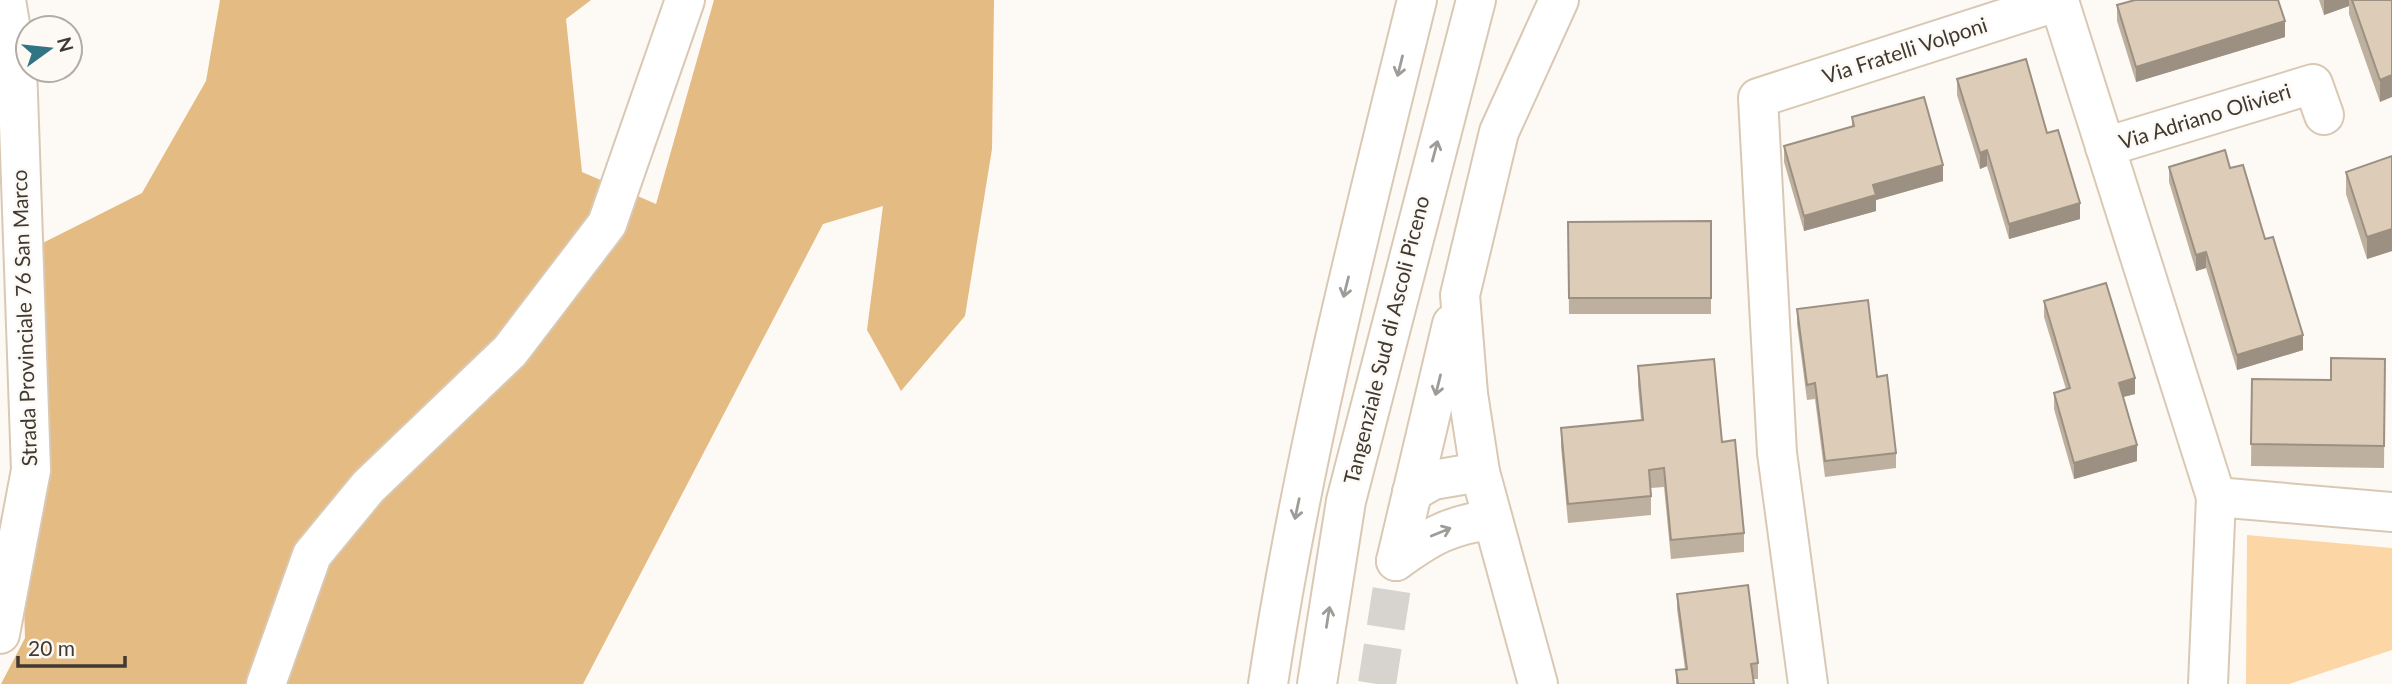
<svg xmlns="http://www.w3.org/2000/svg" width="2392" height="684" font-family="Lato,sans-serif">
<rect width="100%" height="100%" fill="#fdf9f5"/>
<path fill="#fcd7a5" d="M2247,535l145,13v102l-103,34h-43z"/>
<path fill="#e4bb82" d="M220,0h371l-25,19 16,153 74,32 58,-204h280l-2,149 -27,167 -64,75 -34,-61 16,-124 -60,18 -240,460h-582l24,-46 -9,-296 -9,-81 135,-68 64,-112z"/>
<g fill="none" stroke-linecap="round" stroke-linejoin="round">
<path stroke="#d7d3ce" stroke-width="38" stroke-dasharray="38 19" stroke-linecap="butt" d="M1377,684l19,-123"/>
<g stroke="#d9c9b4" stroke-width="42">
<g id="minor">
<path d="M2105,147l208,-63 11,31"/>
<path d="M2216,497l176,15"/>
<path d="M1808,684l-31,-231 -19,-355 301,-97 157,496 -8,187"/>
</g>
</g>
<g stroke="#d9c9b4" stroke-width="42">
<g id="tertiary">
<path d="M1412,492l21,-12 47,-8"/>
<path d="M1396,561l56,-237"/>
<path d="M1396,561c33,-24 55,-37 96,-41"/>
<path d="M0,634l31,-164 -14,-404 -11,-66"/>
<path d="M266,684l46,-129 56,-68 142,-136 97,-127 78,-224"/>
<path d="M1538,684l-58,-212 -12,-78 -8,-99 39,-163 60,-132"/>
</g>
</g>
<g stroke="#d9c9b4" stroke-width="42">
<g id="trunk">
<path d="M1268,684c35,-231 93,-457 149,-684"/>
<path d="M1317,684l29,-183 130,-501"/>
</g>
</g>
<use href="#minor" stroke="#fff" stroke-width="38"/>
<use href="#tertiary" stroke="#fff" stroke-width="38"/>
<use href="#trunk" stroke="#fff" stroke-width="38"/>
</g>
<g fill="#beb09e">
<path d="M2319,0h73l-12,102 -31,-88v-8l-25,9z"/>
<path d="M2117,5l168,32 -149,45 -19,-61z"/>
<path d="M1957,79l90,54 33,86 -71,20 -22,-73 -7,3 -23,-74z"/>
<path d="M1852,117l91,64 -67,19v11l-72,20 -20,-69v-16l68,-19z"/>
<path d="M2392,156v95l-25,8 -21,-65v-22z"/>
<path d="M2169,167l61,1 35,71 38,111 -66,20 -31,-102 -10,3 -27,-89z"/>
<path d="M1711,221v93h-142l-1,-92z"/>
<path d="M2044,301l91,93 -12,3 14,64 -63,18 -20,-70v-16l12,-4 -22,-72z"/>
<path d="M1797,309l80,68 19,76v15l-71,9 -10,-78 -8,1 -10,-76z"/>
<path d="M2385,359l-1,109 -133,-2 1,-87 79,1z"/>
<path d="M1638,366l84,76 22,91v19l-73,7 -7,-72 -13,1v27l-83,8 -7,-76v-19l80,-8 -3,-35z"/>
<path d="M1677,594l81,69v16h-5l1,5h-78v-14l9,-1 -8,-60z"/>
</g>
<g fill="#9b9081">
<path d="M2324,0h25v6l-25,9z"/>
<path d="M2285,21v16l-149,45v-15z"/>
<path d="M2392,75v22l-12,5v-22z"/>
<path d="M1987,150v16l-7,3v-16z"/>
<path d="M1943,165v16l-67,19v11l-72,20v-15l69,-31z"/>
<path d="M2080,203v16l-71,20v-15z"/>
<path d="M2392,229v22l-25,8v-22z"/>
<path d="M2206,252v16l-10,3v-16z"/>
<path d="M2303,335v15l-66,20v-15z"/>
<path d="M2135,378v16l-16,4v-15z"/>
<path d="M2137,445v16l-63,18v-16z"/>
</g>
<g fill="#ddcdb8" stroke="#9b9081" stroke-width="2">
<path d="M2135,0h143l7,21 -149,46 -19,-62z"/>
<path d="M2352,0h40v75l-12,5z"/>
<path d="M2026,59l21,74 11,-3 22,73 -71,21 -22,-74 -7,3 -23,-74z"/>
<path d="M1924,97l19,68 -70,20 3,10 -72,21 -20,-70 70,-20 -2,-9z"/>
<path d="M2225,150l5,18 13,-3 22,74 8,-2 30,98 -66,20 -31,-103 -10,3 -27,-88z"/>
<path d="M2392,156v73l-25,8 -21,-65z"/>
<path d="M1711,221v77h-142l-1,-76z"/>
<path d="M2106,283l29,95 -16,5 18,62 -63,18 -20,-70 16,-5 -26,-87z"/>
<path d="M1868,300l9,77 10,-2 9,78 -71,8 -10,-78 -8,2 -10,-76z"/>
<path d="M2331,358l54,1 -1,87 -133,-2 1,-65 79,1z"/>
<path d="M1714,359l8,83 13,-2 9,93 -73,7 -7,-72 -15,2 2,26 -83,8 -7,-76 82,-8 -5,-54z"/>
<path d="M1748,585l10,78 -7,1 3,20h-76l-2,-14 11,-1 -10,-75z"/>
</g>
<defs><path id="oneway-shaft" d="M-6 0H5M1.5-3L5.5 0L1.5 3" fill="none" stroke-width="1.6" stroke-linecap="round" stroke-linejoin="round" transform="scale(1.75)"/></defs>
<g stroke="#9f9c98">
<use href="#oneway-shaft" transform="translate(1400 66) rotate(104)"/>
<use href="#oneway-shaft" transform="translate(1435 151) rotate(-75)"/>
<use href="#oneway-shaft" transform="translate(1346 287) rotate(104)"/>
<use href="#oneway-shaft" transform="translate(1438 385) rotate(104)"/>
<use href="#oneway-shaft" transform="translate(1297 509) rotate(102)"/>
<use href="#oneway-shaft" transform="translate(1441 532) rotate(-22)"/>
<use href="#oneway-shaft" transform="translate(1328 617) rotate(-81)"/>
</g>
<g text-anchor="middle" stroke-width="5" stroke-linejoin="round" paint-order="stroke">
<g font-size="21" fill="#3f3931" stroke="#fdf9f5">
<text transform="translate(1905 51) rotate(-18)" y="7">Via Fratelli Volponi</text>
<text transform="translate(2205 117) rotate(-17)" y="7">Via Adriano Olivieri</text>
<text transform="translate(25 318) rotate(-92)" y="7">Strada Provinciale 76 San Marco</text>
<text transform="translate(1387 340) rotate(-76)" y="7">Tangenziale Sud di Ascoli Piceno</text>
</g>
</g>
<g transform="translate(49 49) rotate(75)"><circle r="33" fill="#fdf9f5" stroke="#b1aca7" stroke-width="2"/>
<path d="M0-5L12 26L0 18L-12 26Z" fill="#317585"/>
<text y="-10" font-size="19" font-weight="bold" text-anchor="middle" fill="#3f3931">N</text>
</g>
<path d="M18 656v10h107v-10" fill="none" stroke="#3f3931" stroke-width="3.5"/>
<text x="28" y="656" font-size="21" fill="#3f3931" stroke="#fdf9f5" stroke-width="5" paint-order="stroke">20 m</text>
</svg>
